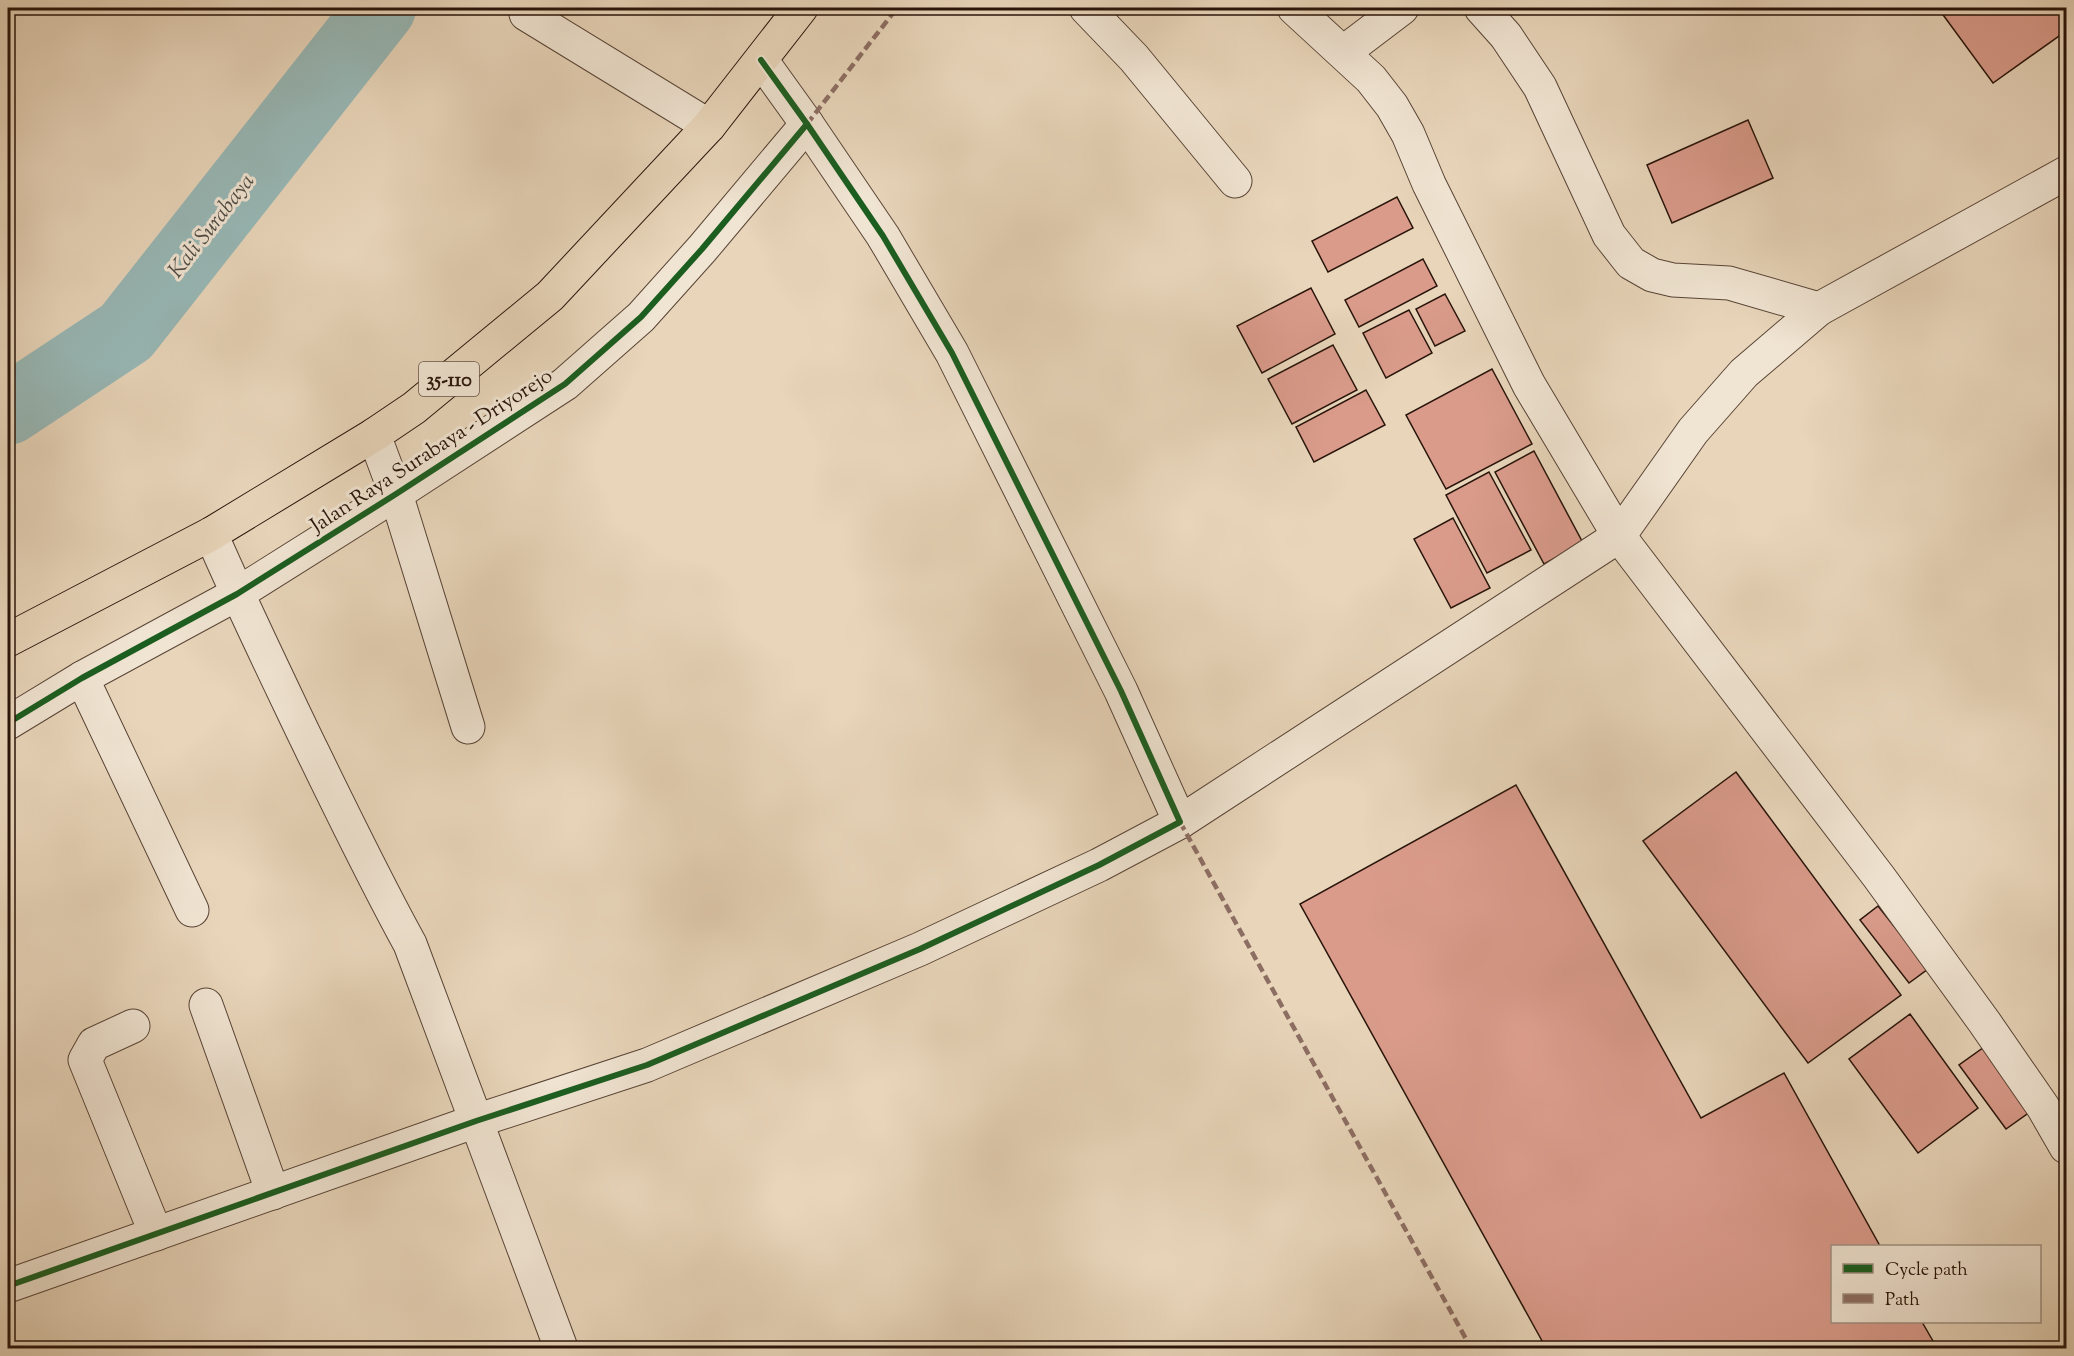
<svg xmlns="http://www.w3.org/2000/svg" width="2074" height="1356" font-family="'Sorts Mill Goudy',serif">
<rect width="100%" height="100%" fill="#e8d5ba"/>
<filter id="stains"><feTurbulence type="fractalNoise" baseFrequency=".00333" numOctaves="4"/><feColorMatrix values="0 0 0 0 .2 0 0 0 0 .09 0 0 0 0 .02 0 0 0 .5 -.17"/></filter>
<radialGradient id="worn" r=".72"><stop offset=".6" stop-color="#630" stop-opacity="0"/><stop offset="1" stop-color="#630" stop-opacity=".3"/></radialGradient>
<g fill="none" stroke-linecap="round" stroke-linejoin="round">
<path stroke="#98b8b6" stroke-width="70" d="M8,410l118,-78 255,-324"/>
</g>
<g fill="#da9b8b" stroke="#28140a" stroke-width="1.5">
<path d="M1938,8h125l3,4v19l-73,52z"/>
<path d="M1748,120l25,58 -101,45 -25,-58z"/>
<path d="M1397,197l16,31 -85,44 -16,-31z"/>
<path d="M1423,259l14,27 -78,41 -14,-27z"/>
<path d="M1311,288l24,46 -73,39 -25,-47z"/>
<path d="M1445,294l20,37 -30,15 -19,-37z"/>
<path d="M1409,310l23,43 -46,25 -23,-45z"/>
<path d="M1333,345l24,45 -65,34 -24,-45z"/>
<path d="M1492,369l40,75 -86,45 -40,-74z"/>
<path d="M1366,390l19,35 -71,37 -18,-35z"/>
<path d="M1534,451l49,92 -39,21 -49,-92z"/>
<path d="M1489,472l42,78 -44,23 -41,-78z"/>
<path d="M1453,518l37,70 -39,20 -37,-69z"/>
<path d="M1736,772l165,223 -93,68 -165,-222z"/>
<path d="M1516,785l185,333 83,-45 96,173h-48v76h90l15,26h-391l-246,-444z"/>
<path d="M1878,906l50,63 -19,14 -49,-63z"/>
<path d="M1910,1014l68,94 -60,45 -69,-94z"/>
<path d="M1987,1045l47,64 -28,20 -47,-64z"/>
</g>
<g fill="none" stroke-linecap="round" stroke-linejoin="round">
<g stroke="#584436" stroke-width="35">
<g id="minor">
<path d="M1086,8l48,50 101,123"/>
<path d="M1294,8l77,71 21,27 16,28 21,50 100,201 90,151 260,341 106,146 58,84 23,40"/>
<path d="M1481,8l25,28 34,51 69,148 22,28 21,12 21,5 56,3 90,26"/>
<path d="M526,14l183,112"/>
<path d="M1344,52l58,-44"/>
<path d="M761,60l46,64 76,112 69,117 169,338 59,131"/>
<path d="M374,435l22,59 72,233"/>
<path d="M211,534c29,67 61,133 92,198 35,72 69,143 107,212l151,404"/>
<path d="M82,678l110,232"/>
<path d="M8,723l74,-45 155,-84 159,-100 169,-110 76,-67 61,-68 105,-125"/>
<path d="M206,1005l67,188"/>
<path d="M133,1026l-39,18 -9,16 71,174"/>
<path d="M8,1286l468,-165 171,-56 273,-116 179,-84 81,-43 439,-286 74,-105 51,-58 75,-64 247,-136"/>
</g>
</g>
<g stroke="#28140a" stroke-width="35">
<path id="major" d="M8,640l203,-106 163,-99 40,-27 136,-112 159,-170 92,-118"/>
</g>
<use href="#minor" stroke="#f0e4d2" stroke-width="33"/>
<use href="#major" stroke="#e8d5ba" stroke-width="33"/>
<g stroke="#8d6e63" stroke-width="4.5" stroke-dasharray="9 4.5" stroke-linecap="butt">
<path d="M807,124l90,-116"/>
<path d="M1180,822l291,526"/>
</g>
<g stroke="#f0e4d2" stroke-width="10">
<g id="cycleway">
<path d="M8,723l74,-45 155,-84 159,-100 169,-110 76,-67 61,-68 105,-125"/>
<path d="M8,1286l468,-165 171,-56 273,-116 179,-84 81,-43 -59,-131 -169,-338 -69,-117 -76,-112 -46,-64"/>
</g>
</g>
<use href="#cycleway" stroke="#1b5e20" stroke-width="6"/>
</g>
<g text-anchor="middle" stroke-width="6" stroke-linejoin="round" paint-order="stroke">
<rect fill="#f0e4d2" stroke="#645246" stroke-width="1.5" x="419" y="362" width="60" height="34" rx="4.5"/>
<g font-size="20" font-weight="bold" fill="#28140a">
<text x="449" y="386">35-110</text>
</g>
<g font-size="21" fill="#28140a" stroke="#f0e4d2">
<text transform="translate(431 450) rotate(-33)" y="7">Jalan Raya Surabaya - Driyorejo</text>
</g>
<g font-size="22" font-style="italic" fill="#4f4d46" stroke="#f0e4d2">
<text transform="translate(210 225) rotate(-52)" y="8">Kali Surabaya</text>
</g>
</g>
<rect width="2074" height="1356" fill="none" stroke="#e8d5ba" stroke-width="30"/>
<rect x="9" y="9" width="2056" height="1338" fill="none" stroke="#28140a" stroke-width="3"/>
<rect x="15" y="15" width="2044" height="1326" fill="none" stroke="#28140a" stroke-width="1.5"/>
<rect x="1831" y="1245" width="210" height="78" fill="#f0e4d2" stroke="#a09182" stroke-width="1.5"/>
<rect x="1843" y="1264" width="30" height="9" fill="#1b5e20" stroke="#a09182" stroke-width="1.5"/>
<text x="1885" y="1275" font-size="18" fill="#28140a">Cycle path</text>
<rect x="1843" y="1294" width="30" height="9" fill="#8d6e63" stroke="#a09182" stroke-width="1.5"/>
<text x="1885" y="1305" font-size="18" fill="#28140a">Path</text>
<rect width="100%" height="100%" filter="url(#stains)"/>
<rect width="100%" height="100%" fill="url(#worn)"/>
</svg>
